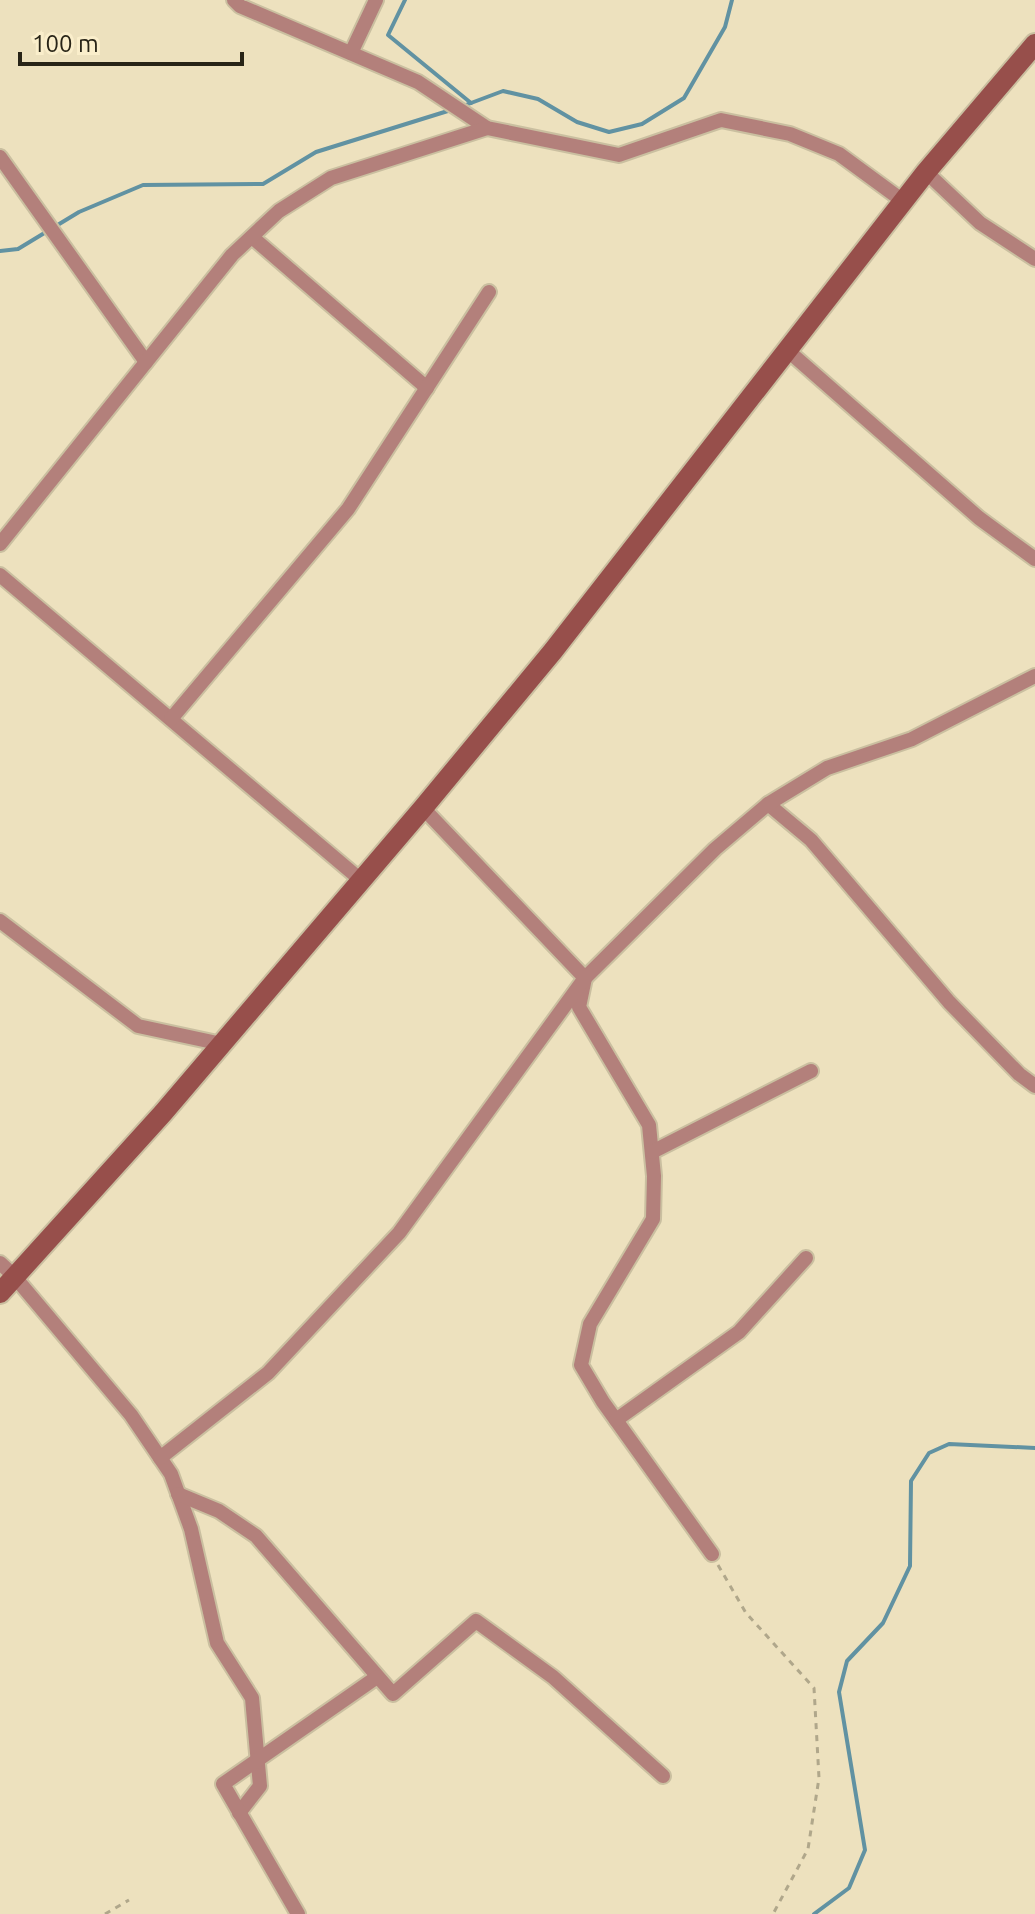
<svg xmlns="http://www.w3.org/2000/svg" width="1035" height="1914" font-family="Ubuntu,sans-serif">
<rect width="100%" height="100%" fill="#ede1be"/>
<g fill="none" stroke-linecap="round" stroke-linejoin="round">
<g stroke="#6192a2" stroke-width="4">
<path d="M405,0l-17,35 83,68"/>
<path d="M463,106l40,-15 35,8 39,23 32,10 33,-8 42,-26 41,-71 7,-27"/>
<path d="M0,251l18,-2 61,-37 64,-27 120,-1 53,-32 135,-42"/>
<path d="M814,1914l35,-26 16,-38 -26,-158 8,-31 36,-38 27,-57 1,-85 18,-28 20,-9 86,4"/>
</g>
<g stroke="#cabfa0" stroke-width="18">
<g id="minor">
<path d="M234,0l6,6 178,76 69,46 132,27 102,-35 69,14 49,20 64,47"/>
<path d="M351,53l25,-53"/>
<path d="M0,157l146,205"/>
<path d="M926,172l54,51 55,36"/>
<path d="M252,237l175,151"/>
<path d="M786,349l193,169 56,41"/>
<path d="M0,544l232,-289 47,-44 52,-33 156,-50"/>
<path d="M0,575l362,306"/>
<path d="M171,719l177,-210 141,-217"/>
<path d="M768,804l43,36 138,162 70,72 16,12"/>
<path d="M423,808l162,170 -6,29 70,118 5,51 -1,43 -63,105 -9,41 22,37 109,152"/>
<path d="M0,921l138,105 84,18"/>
<path d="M652,1152l159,-81"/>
<path d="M0,1263l14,13 117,139 40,59 20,55 26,114 35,55 8,88 -21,27"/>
<path d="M616,1420l123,-88 67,-74"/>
<path d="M160,1458l108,-85 131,-140 186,-255 130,-129 53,-45 59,-36 85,-29 123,-63"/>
<path d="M178,1494l41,17 37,25 137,158 83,-73 77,56 110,99"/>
<path d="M298,1914l-75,-130 154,-107"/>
</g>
</g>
<g stroke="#cabfa0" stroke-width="24">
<path id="secondary" d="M0,1293l163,-180 260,-305 130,-157 373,-479 109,-128"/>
</g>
<g stroke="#b0a78b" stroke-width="3" stroke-dasharray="6 6" stroke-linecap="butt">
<path d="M718,1565l28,48 68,75 5,90 -11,71 -35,65"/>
<path d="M105,1914l24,-14"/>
</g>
<use href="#minor" stroke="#b3807b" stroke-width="14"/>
<use href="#secondary" stroke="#974f4b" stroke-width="20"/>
</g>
<path d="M20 52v12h222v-12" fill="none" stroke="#282417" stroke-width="4"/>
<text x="32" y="52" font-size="24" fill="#282417" stroke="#faeecb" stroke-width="6" paint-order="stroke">100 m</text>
</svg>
